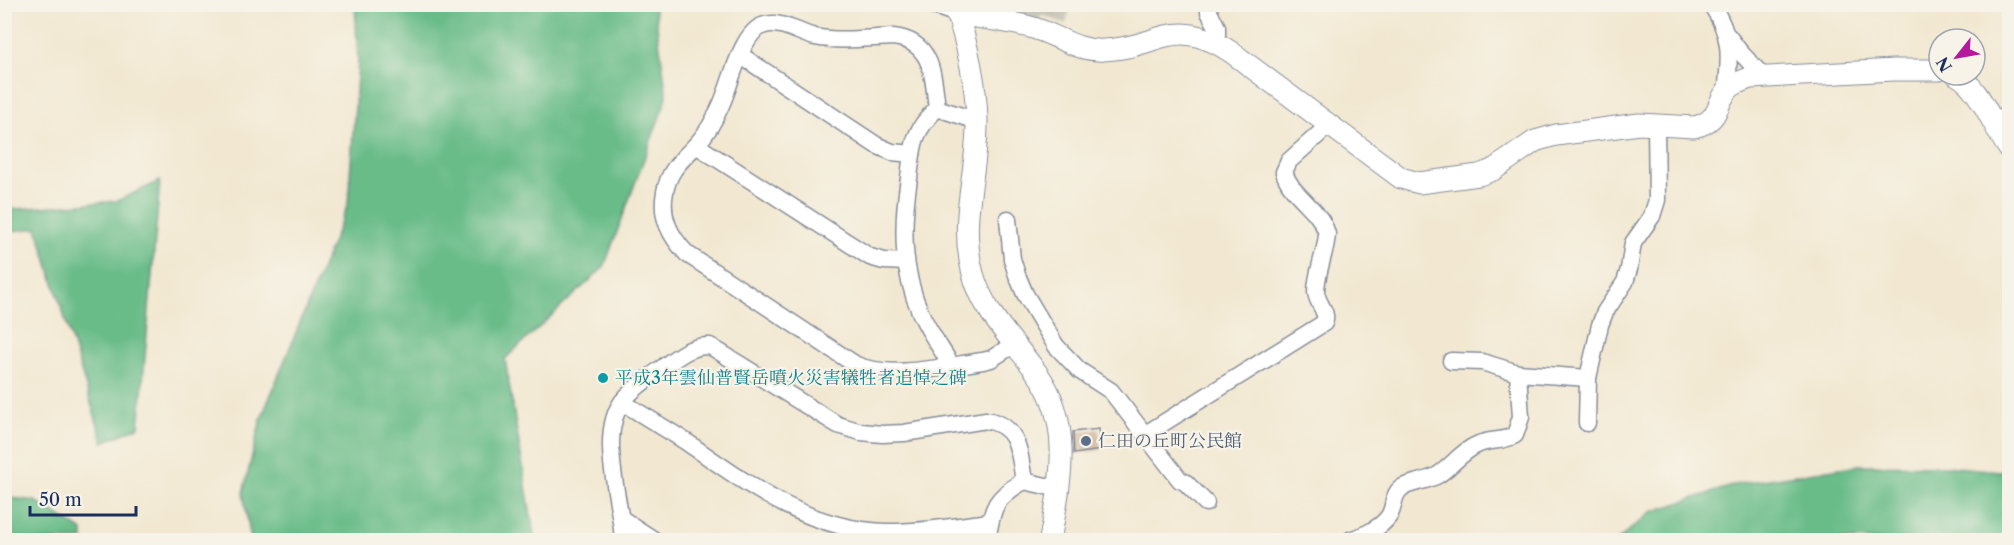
<svg xmlns="http://www.w3.org/2000/svg" width="2014" height="545" font-family="'Libre Caslon Text','Noto Serif JP',serif">
<rect width="100%" height="100%" fill="#f7f3e8"/>
<filter id="ink" filterUnits="userSpaceOnUse"><feTurbulence type="fractalNoise" baseFrequency=".0167" numOctaves="2"/><feDisplacementMap in="SourceGraphic" scale="12" xChannelSelector="R" yChannelSelector="G"/><feConvolveMatrix kernelMatrix="1 2 1 2 8 2 1 2 1" color-interpolation-filters="sRGB"/></filter>
<filter id="wash" filterUnits="userSpaceOnUse"><feTurbulence type="fractalNoise" baseFrequency=".008" numOctaves="4" result="noise"/><feDisplacementMap in="SourceGraphic" scale="24" xChannelSelector="R" yChannelSelector="G"/><feGaussianBlur stdDeviation="1.35" result="paint"/><feColorMatrix in="noise" values="0 0 0 0 0 0 0 0 0 0 0 0 0 0 0 0 0 1.4 0 .05"/><feComposite in="paint" operator="in"/></filter>
<g filter="url(#wash)">
<rect width="100%" height="100%" fill="#f2e8d1"/>
<path fill="#c6c5b8" d="M1002,5h69l-5,19 -24,-9 -3,5 -38,-8z"/>
<g fill="#69bc88" stroke="#427673" stroke-width="1.5">
<path d="M355,5h299l13,92 -63,170 -99,92 30,181h-284l-8,-47 18,-74 87,-215 10,-142z"/>
<path d="M160,181l-21,246 -36,15 -66,-214 -32,4v-22l112,-9z"/>
<path d="M1860,465l85,1 55,5 9,8v61h-391l33,-28 87,-28z"/>
<path d="M5,497l30,4 48,30v9h-78z"/>
</g>
<g id="blocks">
<path fill="#c09f7e" d="M1099,429l2,21 -27,4 -1,-22z"/>
</g>
</g>
<g filter="url(#ink)">
<use href="#blocks" fill-opacity="0" stroke="#868c98" stroke-width="1.5"/>
<g fill="none" stroke-linecap="round" stroke-linejoin="round">
<g stroke="#868c98" stroke-width="19">
<g id="minor">
<path d="M929,4l28,10"/>
<path d="M1209,4v8l8,15v16"/>
<path d="M1711,4c22,33 19,53 15,90"/>
<path d="M1728,36l12,16 25,26"/>
<path d="M740,55l136,90 16,7 20,2"/>
<path d="M937,108c-4,-32 -4,-67 -44,-71 -26,1 -53,5 -78,0 -17,-4 -35,-18 -53,-11 -21,8 -31,58 -41,79 -6,14 -14,28 -24,39 -15,16 -28,25 -32,48 -5,25 5,44 22,62l169,111c36,15 89,1 127,-4l8,-2 22,-14"/>
<path d="M696,145l174,112 14,4 22,1"/>
<path d="M1008,219l4,40 5,16 8,19 31,52 24,25 31,20 69,89 5,2 21,21"/>
<path d="M1451,361l31,1 36,11 70,5"/>
<path d="M951,365c-10,-17 -22,-33 -30,-51 -20,-44 -19,-90 -12,-136 4,-33 3,-45 28,-70l40,13"/>
<path d="M622,402c22,14 45,27 66,41 62,43 119,86 197,89 35,1 71,-6 105,-10"/>
<path d="M1587,423l1,-45 12,-53 5,-13 20,-30 4,-13 4,-26 19,-27 5,-16 -1,-76"/>
<path d="M1144,435l180,-112c5,-11 -7,-19 -8,-31 0,-20 10,-39 11,-58 -7,-26 -36,-38 -43,-62l5,-11 40,-36"/>
<path d="M622,519l32,21"/>
<path d="M623,540c-2,-40 -26,-106 0,-139 9,-12 23,-21 35,-30 17,-12 31,-26 52,-25l128,79 23,7 21,2 22,-1 82,-13c34,6 33,33 38,61"/>
<path d="M987,540c6,-33 6,-41 37,-59l35,8"/>
<path d="M1350,540c14,-5 30,-11 39,-24 6,-9 3,-23 14,-29 11,-5 24,-6 35,-12 14,-9 25,-25 41,-31 12,-5 24,-2 36,-9l6,-18 -3,-44"/>
</g>
</g>
<g stroke="#868c98" stroke-width="23">
<g id="tertiary">
<path d="M954,4c13,38 22,77 23,116 1,55 -19,98 -4,154 11,40 41,67 64,99 37,50 23,112 13,167"/>
<path d="M957,14c24,4 49,7 73,13 25,6 46,25 74,23 54,-2 70,-36 127,2l170,126 18,5 60,-8 14,-5 42,-29 21,-6 83,-11 55,3c29,-6 20,-27 38,-41 6,-4 12,-6 18,-8l144,-8h45"/>
<path d="M1957,75c24,13 36,53 53,75"/>
</g>
</g>
<use href="#minor" stroke="#fff" stroke-width="16"/>
<use href="#tertiary" stroke="#fff" stroke-width="21"/>
</g>
</g>
<circle fill="#0f9aa8" stroke="#f7f3e8" stroke-width="2" cx="603" cy="378" r="6"/>
<circle fill="#5c6f8a" stroke="#f7f3e8" stroke-width="2" cx="1086" cy="441" r="6"/>
<g text-anchor="middle" stroke-width="4.5" stroke-linejoin="round" paint-order="stroke">
<g font-size="18" fill="#0d838f" stroke="#f7f3e8" text-anchor="start">
<text x="615" y="384">平成3年雲仙普賢岳噴火災害犠牲者追悼之碑</text>
</g>
<g font-size="18" fill="#4e5e75" stroke="#f7f3e8" text-anchor="start">
<text x="1098" y="447">仁田の丘町公民館</text>
</g>
</g>
<rect width="2014" height="545" fill="none" stroke="#f7f3e8" stroke-width="24"/>
<g transform="translate(1957 57) rotate(239)"><circle r="28" fill="#f7f3e8" stroke="#9fa5b1" stroke-width="1.5"/>
<path d="M0-4.5L10 22L0 15L-10 22Z" fill="#b5179e"/>
<text y="-9" font-size="16" font-weight="bold" text-anchor="middle" fill="#1b2f5e">N</text>
</g>
<path d="M30 506v9h106v-9" fill="none" stroke="#1b2f5e" stroke-width="3"/>
<text x="39" y="506" font-size="18" fill="#1b2f5e" stroke="#f7f3e8" stroke-width="4.5" paint-order="stroke">50 m</text>
</svg>
